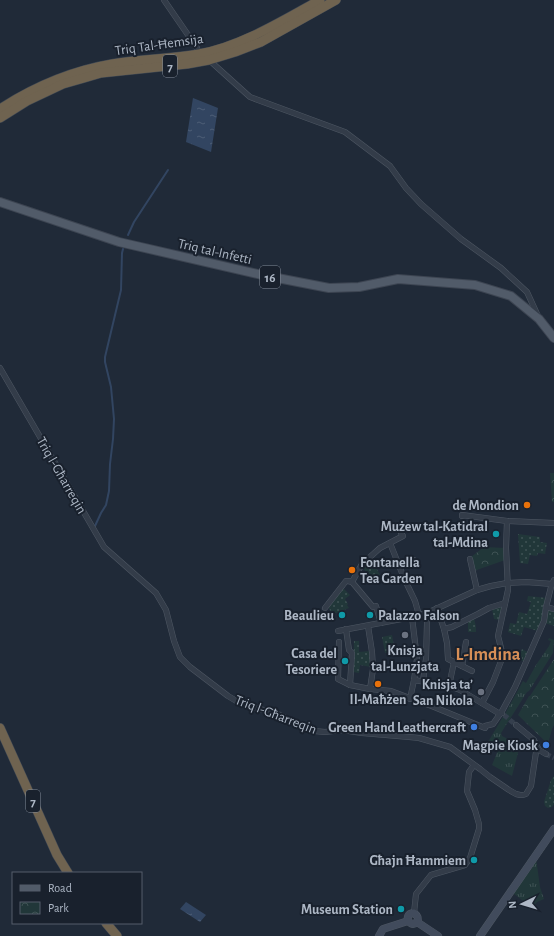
<svg xmlns="http://www.w3.org/2000/svg" width="554" height="936" font-family="'Alegreya Sans',sans-serif">
<defs>
<pattern id="grass-tufts" width="24" height="20" patternUnits="userSpaceOnUse"><rect width="24" height="20" fill="#213739"/><path d="M3 7l-1-3M5 7V3M7 7l1-3M15 17l-1-3M17 17v-4M19 17l1-3" fill="none" stroke="#3f5254"/></pattern>
<pattern id="park-crowns" width="20" height="18" patternUnits="userSpaceOnUse"><rect width="20" height="18" fill="#213739"/><path d="M2 6a3 3 0 1 1 6 0M12 15a3 3 0 1 1 6 0" fill="none" stroke="#3f5254"/></pattern>
<pattern id="garden-dots" width="8" height="8" patternUnits="userSpaceOnUse"><rect width="8" height="8" fill="#213739"/><path d="M2 2h.1M6 6h.1" fill="none" stroke="#3f5254" stroke-width="1.8" stroke-linecap="round"/></pattern>
<pattern id="water-ripples" width="26" height="14" patternUnits="userSpaceOnUse"><rect width="26" height="14" fill="#324561"/><path d="M2 4q2-2 4 0t4 0M15 11q2-2 4 0t4 0" fill="none" stroke="#4d5e76"/></pattern>
</defs>
<rect width="100%" height="100%" fill="#202a38"/>
<g fill="url(#grass-tufts)">
<path d="M549,638l5,2 -1,13 -24,38 -2,1 -26,41 1,3 8,4 -2,4 11,5 -7,27 -20,-11 7,-17 -11,-6 16,-27 1,-1 18,-33 3,2 10,-18 13,-19 2,-5 -3,-1z"/>
<path d="M536,858l4,29 4,12 -7,3 -5,6 -19,-15 19,-25z"/>
</g>
<g fill="url(#park-crowns)">
<path d="M550,473h4v29h-2z"/>
<path d="M484,547l21,1v12l-31,11 -3,-14z"/>
<path d="M554,659v66l-2,4 -4,15 -30,-29 11,-19h1z"/>
</g>
<g fill="url(#garden-dots)">
<path d="M518,534l22,3v5l7,1 -2,11 -7,-1 -1,3 -7,-1 -2,9 -8,-1z"/>
<path d="M371,558l9,17 -10,5 -7,-13z"/>
<path d="M342,587l8,8 -5,4 3,5 -1,1 2,3 -13,5h-4l-4,-6z"/>
<path d="M528,596l19,2 -5,24 -4,9 -14,-4 -3,9 -13,-4 2,-9 6,1 3,-12 8,2 4,-12 -4,-1z"/>
<path d="M503,606l-3,14 -6,-1 -2,-10z"/>
<path d="M548,609l6,2v15l-9,-3z"/>
<path d="M474,618l2,9v5h-8v-11z"/>
<path d="M392,635l3,17 -10,1 -3,-16z"/>
<path d="M354,641h5v11l11,-1 1,16 -11,-2 -1,8 -6,-1z"/>
<path d="M522,649l7,4 -4,9 -7,-3z"/>
<path d="M554,776v28l-2,3 -4,1 -3,-2 -1,-4 7,-22z"/>
</g>
<g fill="url(#water-ripples)">
<path d="M193,98l25,10 -7,44 -25,-10z"/>
<path d="M186,902l20,13 -6,7 -20,-13z"/>
</g>
<g fill="none" stroke-linecap="round" stroke-linejoin="round">
<g stroke="#324561" stroke-width="2">
<path d="M128,235l6,-13 34,-52"/>
<path d="M95,526l6,-13 5,-8 3,-14 1,-27 3,-25 1,-20 -3,-32 -6,-25v-5l16,-67 1,-37 1,-4"/>
</g>
<g stroke="#353f4d" stroke-width="5" stroke-dasharray="5 2.5" stroke-linecap="butt">
<path d="M427,616v7"/>
<path d="M504,715l12,10"/>
<path d="M546,754l8,4"/>
</g>
<g stroke="#4e5763" stroke-width="6">
<g id="street">
<path d="M164,0l33,48 2,6"/>
<path d="M209,60l41,37 95,35 45,34 16,22 15,16 40,35 40,29 26,24 11,24"/>
<path d="M0,368l104,179 52,46 10,17 8,31 6,16 10,10 38,29 15,9 33,8 19,10 19,8 11,1 17,-2 20,3 47,4 10,1 31,9 30,22 10,8 19,13 7,4 4,1h3l3,-1 5,-8 5,-34 2,-2h1"/>
<path d="M462,516v-1l45,6 47,2"/>
<path d="M390,543l14,35 11,23 4,14"/>
<path d="M470,559l7,31"/>
<path d="M399,563l15,-3 1,1"/>
<path d="M352,582l21,25 3,-1 5,17"/>
<path d="M546,607l8,2"/>
<path d="M325,608l21,-27h2l4,1 10,-18 8,-7 10,-9 23,-12 -2,-3"/>
<path d="M437,608l7,21 3,14 1,16 6,3 -5,24"/>
<path d="M368,626l4,26 1,17 -3,20"/>
<path d="M346,629l3,21 3,3 -2,32"/>
<path d="M444,629l8,-2 26,-13 11,-6 16,-5"/>
<path d="M338,631l74,-14 15,-4 50,-23 14,-4 16,-3 19,-1 26,2"/>
<path d="M339,642l-1,37 12,6 20,4 21,2 43,16 51,21v-2l8,-2 7,-10"/>
<path d="M454,662l18,9"/>
<path d="M462,666l4,-24"/>
<path d="M414,680l35,6 11,4 40,24 1,-1h1"/>
<path d="M423,681l3,-22 1,-36"/>
<path d="M410,699l4,-19 3,-21 -5,-42"/>
<path d="M482,703l11,-21 10,-26 -5,-20 10,-46 -2,-42 1,-27"/>
<path d="M501,713l14,-26 29,-66 2,-14 5,-20 3,-7"/>
<path d="M516,725l18,15 5,10"/>
<path d="M539,750l7,4"/>
<path d="M414,913l2,-19 15,-19 34,-10 5,-7 9,-29v-5l-4,-14 -8,-19 2,-19 5,-7"/>
</g>
</g>
<g stroke="#4e5763" stroke-width="8">
<g id="secondary">
<path d="M408,921c-1,-5 1,-8 6,-8 4,3 5,5 3,9"/>
<path d="M379,936l4,-7 25,-8c3,3 6,4 9,1l21,14"/>
<path d="M480,936l74,-107"/>
</g>
</g>
<g stroke="#3d4552" stroke-width="10">
<path id="primary" d="M0,202l119,40 143,33 67,13 30,-1 39,-8 77,6 36,11 28,23 15,19"/>
</g>
<g stroke="#3e4753" stroke-width="10">
<g id="highway">
<path d="M0,109c34,-22 71,-38 112,-45 28,-5 58,-5 87,-10 41,-7 85,-34 121,-54"/>
<path d="M0,118l27,-17 36,-17 21,-6 17,-5 86,-9 22,-4 26,-8 26,-10 75,-42"/>
<path d="M0,728l57,127 11,18"/>
<path d="M106,923l11,13"/>
</g>
</g>
<use href="#street" stroke="#333c49" stroke-width="5"/>
<use href="#secondary" stroke="#414b5c" stroke-width="7"/>
<use href="#primary" stroke="#515b69" stroke-width="8"/>
<use href="#highway" stroke="#6f6350" stroke-width="9"/>
</g>
<g fill="#e8710a" stroke="#19212d" stroke-width="1.5">
<circle cx="527" cy="505" r="4"/>
<circle cx="352" cy="570" r="4"/>
<circle cx="378" cy="684" r="4"/>
</g>
<g fill="#0f9aa8" stroke="#19212d" stroke-width="1.5">
<circle cx="496" cy="534" r="4"/>
<circle cx="342" cy="615" r="4"/>
<circle cx="370" cy="615" r="4"/>
<circle cx="345" cy="661" r="4"/>
<circle cx="474" cy="860" r="4"/>
<circle cx="401" cy="909" r="4"/>
</g>
<g fill="#6b7280" stroke="#19212d" stroke-width="1.5">
<circle cx="405" cy="635" r="4"/>
<circle cx="481" cy="692" r="4"/>
</g>
<g fill="#3f7fe0" stroke="#19212d" stroke-width="1.5">
<circle cx="474" cy="727" r="4"/>
<circle cx="546" cy="745" r="4"/>
</g>
<g text-anchor="middle" stroke-width="4" stroke-linejoin="round" paint-order="stroke">
<g fill="#19212d" stroke="#818a97" stroke-width="1">
<rect x="163" y="55" width="14" height="22" rx="3"/>
<rect x="260" y="266" width="20" height="22" rx="3"/>
<rect x="26" y="790" width="14" height="22" rx="3"/>
</g>
<g font-size="13" font-weight="bold" fill="#adb7c5">
<text x="170" y="71">7</text>
<text x="270" y="282">16</text>
<text x="33" y="806">7</text>
</g>
<g font-size="14" fill="#adb7c5" stroke="#19212d">
<text transform="translate(159 44) rotate(-8)" y="5">Triq Tal-Ħemsija</text>
<text transform="translate(215 251) rotate(13)" y="5">Triq tal-Infetti</text>
<text transform="translate(62 475) rotate(60)" y="5">Triq l-Għarreqin</text>
<text transform="translate(276 714) rotate(21)" y="5">Triq l-Għarreqin</text>
</g>
<g font-size="14" font-weight="bold" fill="#adb7c5" stroke="#19212d" text-anchor="end">
<text x="519" y="510">de Mondion</text>
<text x="488" y="531">Mużew tal-Katidral<tspan x="488" dy="16">tal-Mdina</tspan></text>
<text x="360" y="567" text-anchor="start">Fontanella<tspan x="360" dy="16">Tea Garden</tspan></text>
<text x="334" y="620">Beaulieu</text>
<text x="378" y="620" text-anchor="start">Palazzo Falson</text>
<text x="405" y="655" text-anchor="middle">Knisja<tspan x="405" dy="16">tal-Lunzjata</tspan></text>
<text x="337" y="658">Casa del<tspan x="337" dy="16">Tesoriere</tspan></text>
<text x="473" y="689">Knisja ta’<tspan x="473" dy="16">San Nikola</tspan></text>
<text x="378" y="704" text-anchor="middle">Il-Maħżen</text>
<text x="466" y="732">Green Hand Leathercraft</text>
<text x="538" y="750">Magpie Kiosk</text>
<text x="466" y="865">Għajn Ħammiem</text>
<text x="393" y="914">Museum Station</text>
</g>
<g font-size="18" font-weight="bold" fill="#d78f57" stroke="#19212d">
<text x="488" y="660">L-Imdina</text>
</g>
</g>
<rect x="12" y="872" width="130" height="52" fill="#19212d" stroke="#545d6a"/>
<rect x="20" y="885" width="20" height="6" fill="#515b69" stroke="#545d6a"/>
<text x="48" y="892" font-size="12" fill="#adb7c5">Road</text>
<rect x="20" y="902" width="20" height="12" fill="url(#park-crowns)" stroke="#545d6a"/>
<text x="48" y="912" font-size="12" fill="#adb7c5">Park</text>
<g transform="translate(522 904) rotate(265)" stroke="#19212d" stroke-width="3" paint-order="stroke">
<path d="M0-3L7 15L0 10L-7 15Z" fill="#adb7c5"/>
<text y="-6" font-size="11" font-weight="bold" text-anchor="middle" fill="#adb7c5">N</text>
</g>
</svg>
